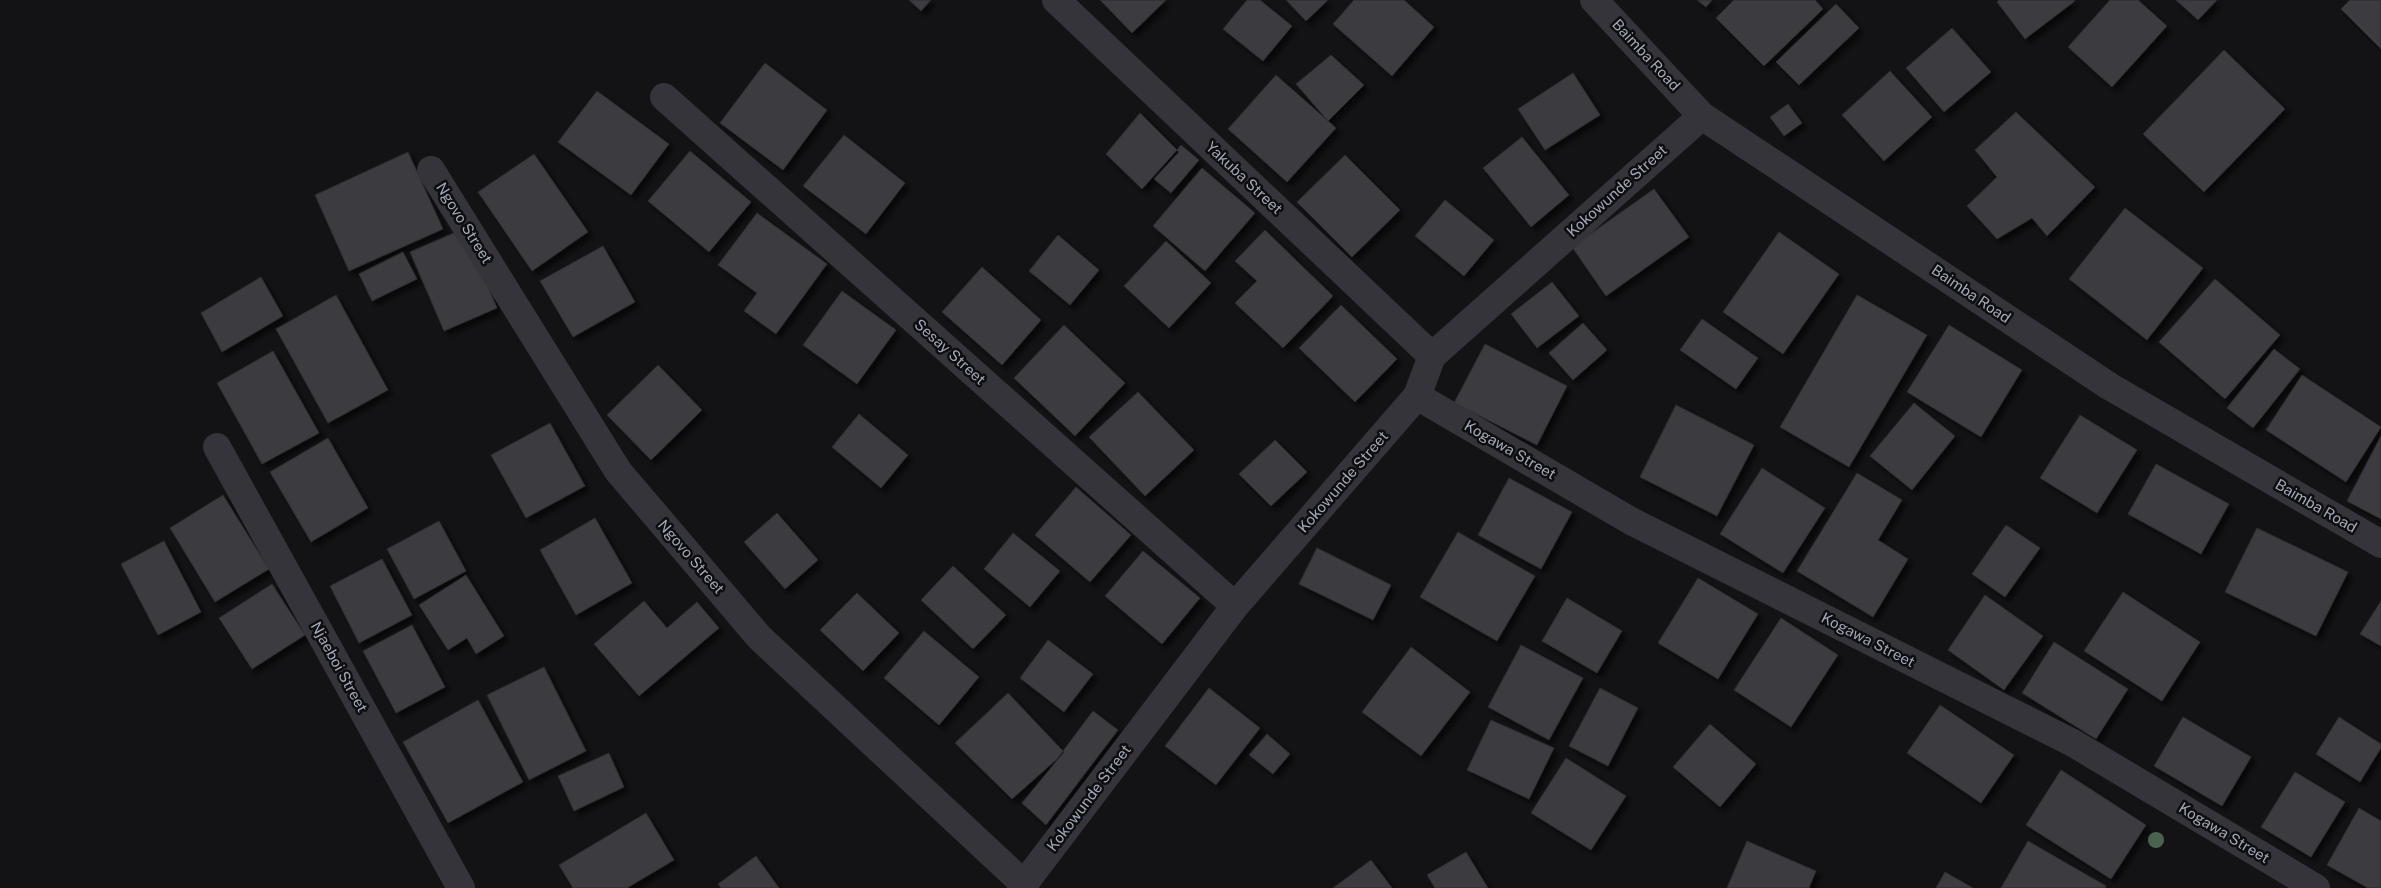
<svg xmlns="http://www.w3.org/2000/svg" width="2381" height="888" font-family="'Public Sans',sans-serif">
<defs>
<filter id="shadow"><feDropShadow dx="4.5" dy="4.5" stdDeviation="2.5" flood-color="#0009"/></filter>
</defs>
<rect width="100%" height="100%" fill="#131315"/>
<g fill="#3a3b40" stroke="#2d2d31" filter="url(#shadow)">
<path d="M909,0h22l-10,11z"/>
<path d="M1100,0h66l-34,33z"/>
<path d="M1247,0h13l32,26 -29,35 -40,-32z"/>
<path d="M1286,0h42l-22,21z"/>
<path d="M1354,0h50l30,27 -42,49 -59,-52z"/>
<path d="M1697,0h15l-6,7z"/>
<path d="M1734,0h81l8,9 -59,57 -48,-48z"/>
<path d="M1999,0h74l2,1 -50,38 -28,-37z"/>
<path d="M2110,0h28l29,26 -55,61 -44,-40z"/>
<path d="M2176,0h41l-19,20z"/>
<path d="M2350,0h31v49l-40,-40z"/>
<path d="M1836,4l23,24 -60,57 -23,-23z"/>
<path d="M1952,28l39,44 -47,40 -38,-44z"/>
<path d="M2224,50l61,59 -81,83 -61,-58z"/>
<path d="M1331,55l33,30 -36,36 -32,-37z"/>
<path d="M765,63l62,47 -44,60 -63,-47z"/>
<path d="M1890,71l42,46 -48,44 -42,-46z"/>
<path d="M1573,73l27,42 -55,35 -27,-41z"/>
<path d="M1276,75l60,53 -49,54 -59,-53z"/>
<path d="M597,91l72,53 -38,51 -73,-53z"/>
<path d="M1788,104l14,19 -18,13 -14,-19z"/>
<path d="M2016,112l79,75 -48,49 -15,-18 -35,21 -30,-33 30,-29 -22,-27z"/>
<path d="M1140,113l37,37 -35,39 -36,-35z"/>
<path d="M844,135l61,48 -39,51 -63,-48z"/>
<path d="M1522,137l47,58 -38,32 -48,-59z"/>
<path d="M1181,145l18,15 -28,33 -17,-14 25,-27 -2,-2z"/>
<path d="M690,151l61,51 -42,50 -61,-51z"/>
<path d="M408,152l35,77 -94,42 -34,-76z"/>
<path d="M534,154l54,78 -56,39 -54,-79z"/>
<path d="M1345,155l55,55 -48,47 -55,-55z"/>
<path d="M1202,168l53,45 -50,58 -52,-45z"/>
<path d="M1654,189l35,48 -83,59 -34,-49z"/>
<path d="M1445,200l49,40 -30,36 -49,-40z"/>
<path d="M2125,208l78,60 -56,72 -78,-61z"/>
<path d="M757,213l70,51 -51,70 -32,-23 13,-18 -39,-28z"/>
<path d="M463,229l34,79 -53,23 -34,-79z"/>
<path d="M1265,230l68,66 -50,52 -48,-45 22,-22 -22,-20z"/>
<path d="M1779,232l60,42 -56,80 -60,-42z"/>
<path d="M1058,235l41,35 -29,35 -41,-34z"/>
<path d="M1166,241l45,42 -42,45 -45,-42z"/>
<path d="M603,246l32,56 -62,35 -33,-56z"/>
<path d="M403,252l14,27 -45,22 -13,-27z"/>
<path d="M982,267l59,53 -39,45 -60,-53z"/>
<path d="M261,277l22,39 -61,36 -21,-39z"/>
<path d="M2215,279l65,56 -55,64 -66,-57z"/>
<path d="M1552,282l27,34 -42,32 -26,-34z"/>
<path d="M842,291l54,39 -39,54 -54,-39z"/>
<path d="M336,295l52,95 -60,33 -52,-94z"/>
<path d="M1857,295l70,40 -78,132 -69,-40z"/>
<path d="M1341,305l56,54 -42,43 -56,-54z"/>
<path d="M1702,319l56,39 -22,31 -56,-39z"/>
<path d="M1583,323l24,27 -34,30 -24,-27z"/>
<path d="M1064,325l61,58 -50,53 -61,-58z"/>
<path d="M1949,325l73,45 -41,67 -74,-45z"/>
<path d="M1485,344l82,42 -30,59 -83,-42z"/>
<path d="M2274,349l26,20 -47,59 -26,-20z"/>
<path d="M273,351l46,82 -57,31 -45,-81z"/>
<path d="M658,365l44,45 -51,50 -44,-45z"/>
<path d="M2302,375l79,52 -35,55 -80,-52z"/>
<path d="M1138,392l56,58 -49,46 -56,-59z"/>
<path d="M1914,403l41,33 -43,54 -42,-34z"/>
<path d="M1676,405l78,40 -37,71 -77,-39z"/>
<path d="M859,414l49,41 -27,33 -49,-41z"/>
<path d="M2080,415l57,35 -40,63 -57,-35z"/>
<path d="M550,423l35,63 -59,32 -35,-63z"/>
<path d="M2381,436v83l-34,-18z"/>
<path d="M328,438l40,70 -57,34 -41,-70z"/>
<path d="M1275,440l32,32 -36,34 -32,-32z"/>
<path d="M2156,464l73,40 -28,50 -73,-40z"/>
<path d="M1762,468l63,40 -42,65 -63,-39z"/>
<path d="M1857,473l45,27 -24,40 30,19 -35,58 -76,-46z"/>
<path d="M1509,478l63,34 -31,57 -63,-34z"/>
<path d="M1076,487l55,48 -41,47 -55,-47z"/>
<path d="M223,495l46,74 -54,33 -45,-74z"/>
<path d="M777,513l41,47 -33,29 -41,-47z"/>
<path d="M595,518l37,65 -56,32 -36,-65z"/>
<path d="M439,521l27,50 -52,28 -27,-50z"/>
<path d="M2006,525l34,23 -35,49 -33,-23z"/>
<path d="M2257,528l91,44 -32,64 -91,-44z"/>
<path d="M1458,532l77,44 -38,65 -77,-44z"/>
<path d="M1013,533l47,38 -30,36 -46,-38z"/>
<path d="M164,541l37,71 -43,23 -37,-71z"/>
<path d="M1317,548l74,37 -18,35 -74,-36z"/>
<path d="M1143,551l57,47 -38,46 -57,-48z"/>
<path d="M382,559l30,56 -53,28 -29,-57z"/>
<path d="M953,566l53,49 -33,34 -52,-49z"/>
<path d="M466,575l38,61 -28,18 -9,-16 -19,12 -29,-45z"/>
<path d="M1698,578l60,36 -40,65 -60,-36z"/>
<path d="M272,584l33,51 -53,34 -33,-51z"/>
<path d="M2123,592l77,50 -38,59 -78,-50z"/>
<path d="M857,593l42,40 -36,38 -43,-41z"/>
<path d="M1985,595l58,41 -39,54 -56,-40z"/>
<path d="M1567,598l55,33 -25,42 -55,-32z"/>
<path d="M644,601l23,27 30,-26 22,26 -80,68 -45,-52z"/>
<path d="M2381,601v45l-21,-12z"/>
<path d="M1781,618l57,37 -47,72 -57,-37z"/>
<path d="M412,625l33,62 -49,26 -33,-62z"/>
<path d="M924,631l55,46 -40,48 -55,-47z"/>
<path d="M1048,640l45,34 -29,38 -44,-34z"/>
<path d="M2054,642l74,47 -32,50 -74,-46z"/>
<path d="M1521,645l62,33 -34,62 -61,-33z"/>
<path d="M1411,647l59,45 -49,64 -59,-44z"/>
<path d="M544,667l42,84 -57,29 -42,-85z"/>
<path d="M1209,688l51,40 -44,57 -51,-39z"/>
<path d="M1600,688l38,20 -30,58 -39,-20z"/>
<path d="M1008,693l55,58 -6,8 -45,40 -57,-56z"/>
<path d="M478,700l45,82 -75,41 -45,-81z"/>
<path d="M1940,705l74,50 -33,48 -74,-50z"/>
<path d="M1093,711l25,19 -72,95 -24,-22 42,-51 -1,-1z"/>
<path d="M2183,717l68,40 -29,49 -68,-40z"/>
<path d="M2339,717l42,27v4l-21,34 -44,-28z"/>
<path d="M1491,720l63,28 -25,51 -62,-29z"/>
<path d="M1710,724l46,40 -36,43 -47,-40z"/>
<path d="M1267,734l23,20 -17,20 -24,-19z"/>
<path d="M609,753l15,34 -50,24 -16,-35z"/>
<path d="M1566,758l60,38 -35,54 -60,-37z"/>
<path d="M2061,770l85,55 -35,54 -85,-54z"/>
<path d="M2295,772l50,30 -34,55 -50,-30z"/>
<path d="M2359,808l22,13v67h-13l-41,-23z"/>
<path d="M646,813l28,47 -47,28h-54l-14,-23z"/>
<path d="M1747,841l69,30 -7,17h-82z"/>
<path d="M2028,841l78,45 -1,2h-104z"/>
<path d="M1466,852l22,36h-53l-8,-13z"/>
<path d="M756,856l23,32h-58l-3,-4z"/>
<path d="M1371,860l21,28h-59z"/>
<path d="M1945,872l28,16h-37z"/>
</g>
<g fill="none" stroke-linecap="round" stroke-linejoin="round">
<g stroke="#34343a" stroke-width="28">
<path d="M1056,0l376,356"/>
<path d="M1594,0l108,116 407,270 272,158"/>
<path d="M664,97l571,509"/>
<path d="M431,170l187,301 141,166 265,247"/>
<path d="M1417,396l214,125 442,222 243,145"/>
<path d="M217,447l244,441"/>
<path d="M1021,888l214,-282 182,-210 15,-40 270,-240"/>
</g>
</g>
<circle fill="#4b6250" cx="2156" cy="840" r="8"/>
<g text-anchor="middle" stroke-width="5" stroke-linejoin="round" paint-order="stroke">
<g font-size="15" fill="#a3a7b7" stroke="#0e0e10">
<text transform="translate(1646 55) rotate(47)" y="5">Baimba Road</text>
<text transform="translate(1244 178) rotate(43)" y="5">Yakuba Street</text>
<text transform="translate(1617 191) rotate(-42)" y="5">Kokowunde Street</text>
<text transform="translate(464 223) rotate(58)" y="5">Ngovo Street</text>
<text transform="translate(1971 294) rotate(34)" y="5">Baimba Road</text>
<text transform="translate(950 352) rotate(42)" y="5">Sesay Street</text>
<text transform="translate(1510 450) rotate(30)" y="5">Kogawa Street</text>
<text transform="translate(1343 482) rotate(-49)" y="5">Kokowunde Street</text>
<text transform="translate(2316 506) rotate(30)" y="5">Baimba Road</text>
<text transform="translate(691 557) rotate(49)" y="5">Ngovo Street</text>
<text transform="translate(1868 640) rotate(27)" y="5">Kogawa Street</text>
<text transform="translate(339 667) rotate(61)" y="5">Njaeboi Street</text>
<text transform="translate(1089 798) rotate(-53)" y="5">Kokowunde Street</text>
<text transform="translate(2224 833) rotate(31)" y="5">Kogawa Street</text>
</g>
</g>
</svg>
